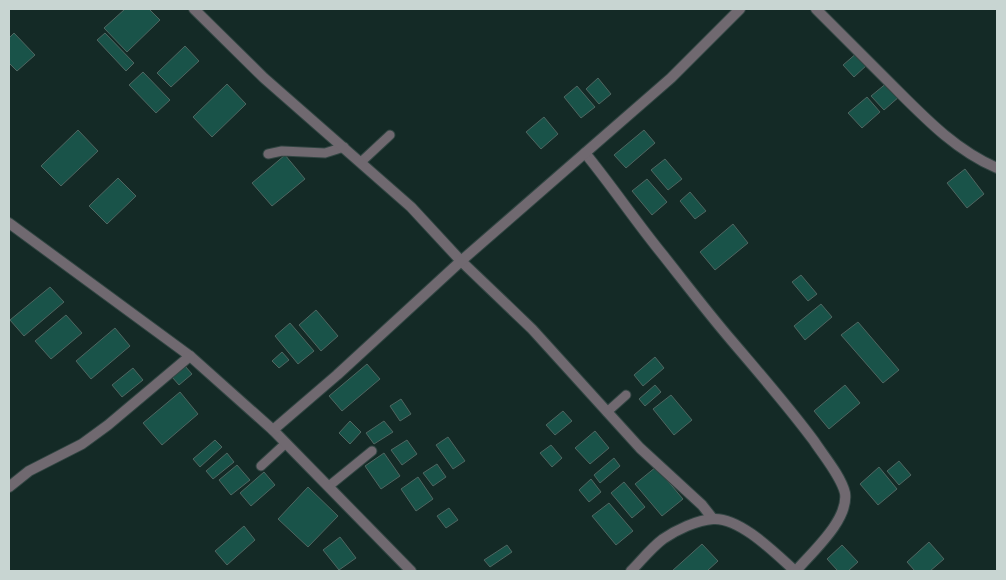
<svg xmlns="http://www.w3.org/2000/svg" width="1006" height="580" font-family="Quicksand,sans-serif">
<rect width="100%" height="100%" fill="#142a26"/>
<g fill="#195349" stroke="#4f6661">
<path d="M125,9h24l11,11 -33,32 -23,-24z"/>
<path d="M14,33l21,22 -18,16 -8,-8v-25z"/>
<path d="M105,33l29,30 -8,8 -29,-31z"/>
<path d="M185,46l14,15 -28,26 -14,-14z"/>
<path d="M858,52l10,12 -14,13 -11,-12z"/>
<path d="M143,72l27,28 -14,13 -27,-28z"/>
<path d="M598,78l13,16 -12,10 -13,-15z"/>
<path d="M888,82l12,14 -16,14 -13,-14z"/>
<path d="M227,84l19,20 -34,33 -19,-20z"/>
<path d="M577,86l18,21 -14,11 -17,-21z"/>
<path d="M867,97l13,15 -18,16 -14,-15z"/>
<path d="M544,117l14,17 -17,15 -15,-17z"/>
<path d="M78,130l20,21 -37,35 -20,-20z"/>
<path d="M644,130l11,13 -29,25 -12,-13z"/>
<path d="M285,155l20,24 -33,27 -20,-23z"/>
<path d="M665,159l17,20 -14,11 -17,-20z"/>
<path d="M965,169l19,25 -17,14 -20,-25z"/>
<path d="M118,178l18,18 -29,28 -18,-18z"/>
<path d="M647,179l20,23 -15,13 -20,-24z"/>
<path d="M690,192l16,19 -11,8 -15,-18z"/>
<path d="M733,224l15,19 -33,27 -15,-18z"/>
<path d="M801,275l16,19 -9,7 -16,-19z"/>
<path d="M50,287l14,15 -40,34 -14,-16z"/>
<path d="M821,304l11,13 -27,23 -11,-14z"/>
<path d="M316,310l22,26 -17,15 -22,-26z"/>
<path d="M66,315l16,18 -31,26 -16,-18z"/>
<path d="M858,322l41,48 -16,13 -42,-48z"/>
<path d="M290,323l24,28 -16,13 -23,-28z"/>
<path d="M115,328l15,18 -39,33 -15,-18z"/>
<path d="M282,352l7,8 -10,8 -7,-7z"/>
<path d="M655,357l9,11 -21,18 -9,-11z"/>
<path d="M367,364l13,15 -38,32 -13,-15z"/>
<path d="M185,366l7,8 -13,11 -7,-8z"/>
<path d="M133,368l10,12 -21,17 -10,-12z"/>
<path d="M655,385l6,7 -16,14 -6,-7z"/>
<path d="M845,385l15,18 -31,26 -15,-18z"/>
<path d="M180,392l18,22 -36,31 -19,-22z"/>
<path d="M671,395l21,25 -18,15 -21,-26z"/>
<path d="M401,399l10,15 -11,7 -10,-15z"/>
<path d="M563,411l9,10 -17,14 -9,-10z"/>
<path d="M350,421l11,11 -11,12 -11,-11z"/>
<path d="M384,421l9,11 -19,12 -8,-11z"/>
<path d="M595,431l14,17 -19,16 -15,-16z"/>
<path d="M448,437l17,24 -12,8 -17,-24z"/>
<path d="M215,440l7,7 -22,20 -7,-8z"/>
<path d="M407,440l10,14 -15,11 -11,-15z"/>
<path d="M551,445l11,13 -10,9 -12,-14z"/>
<path d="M227,453l7,9 -21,17 -7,-8z"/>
<path d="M384,453l16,23 -19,13 -16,-23z"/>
<path d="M614,458l6,8 -20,17 -6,-8z"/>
<path d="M899,461l12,14 -12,10 -12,-14z"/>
<path d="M437,464l9,13 -13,9 -10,-13z"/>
<path d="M237,465l13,15 -19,15 -12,-15z"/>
<path d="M656,467l27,32 -21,17 -27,-32z"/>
<path d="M879,467l18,22 -19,16 -18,-21z"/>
<path d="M264,472l11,13 -24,21 -11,-13z"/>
<path d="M418,477l15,22 -17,12 -15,-22z"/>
<path d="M591,479l10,13 -12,10 -10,-12z"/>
<path d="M624,482l21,25 -13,11 -21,-25z"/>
<path d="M308,487l30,29 -30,31 -30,-28z"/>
<path d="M609,503l24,28 -17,14 -24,-29z"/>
<path d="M449,508l9,12 -12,8 -9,-12z"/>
<path d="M244,526l11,14 -28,25 -12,-14z"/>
<path d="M340,537l16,21 -17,12 -16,-20z"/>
<path d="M929,542l15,17 -14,12h-15l-8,-9z"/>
<path d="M702,544l16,17 -11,10h-35z"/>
<path d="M507,545l5,7 -22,15 -6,-7z"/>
<path d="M842,545l16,17 -10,9h-10l-11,-12z"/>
</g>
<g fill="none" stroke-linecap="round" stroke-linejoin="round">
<g stroke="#314542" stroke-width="11">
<g id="lane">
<path d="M268,154l14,-3 43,2 19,-6"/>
<path d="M361,162l29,-27"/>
<path d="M607,412l19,-17"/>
<path d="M261,466l25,-23"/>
<path d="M329,486l43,-35"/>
</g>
</g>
<g stroke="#314542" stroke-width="12">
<g id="street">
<path d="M194,9l70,69 147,129 50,54 71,68 108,119 62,57 11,14"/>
<path d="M816,9c25,25 51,51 76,76 32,32 63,65 105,83"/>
<path d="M585,153c27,33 51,69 78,102 23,29 45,58 69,86 28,33 56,65 82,100 9,14 27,35 31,52 4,27 -33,59 -49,78"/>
<path d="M9,223l181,133 83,74 138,141"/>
<path d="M273,430l64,-55 124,-114 210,-183 69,-69"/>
<path d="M9,487l20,-16 53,-27 26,-19 82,-69"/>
<path d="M631,571c10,-10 20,-23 32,-32 13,-9 34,-19 50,-20 27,-2 63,35 82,52"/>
</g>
</g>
<use href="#lane" stroke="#706970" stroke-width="9"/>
<use href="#street" stroke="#706970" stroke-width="10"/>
</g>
<rect width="1006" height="580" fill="none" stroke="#c8d5d2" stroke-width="20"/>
</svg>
